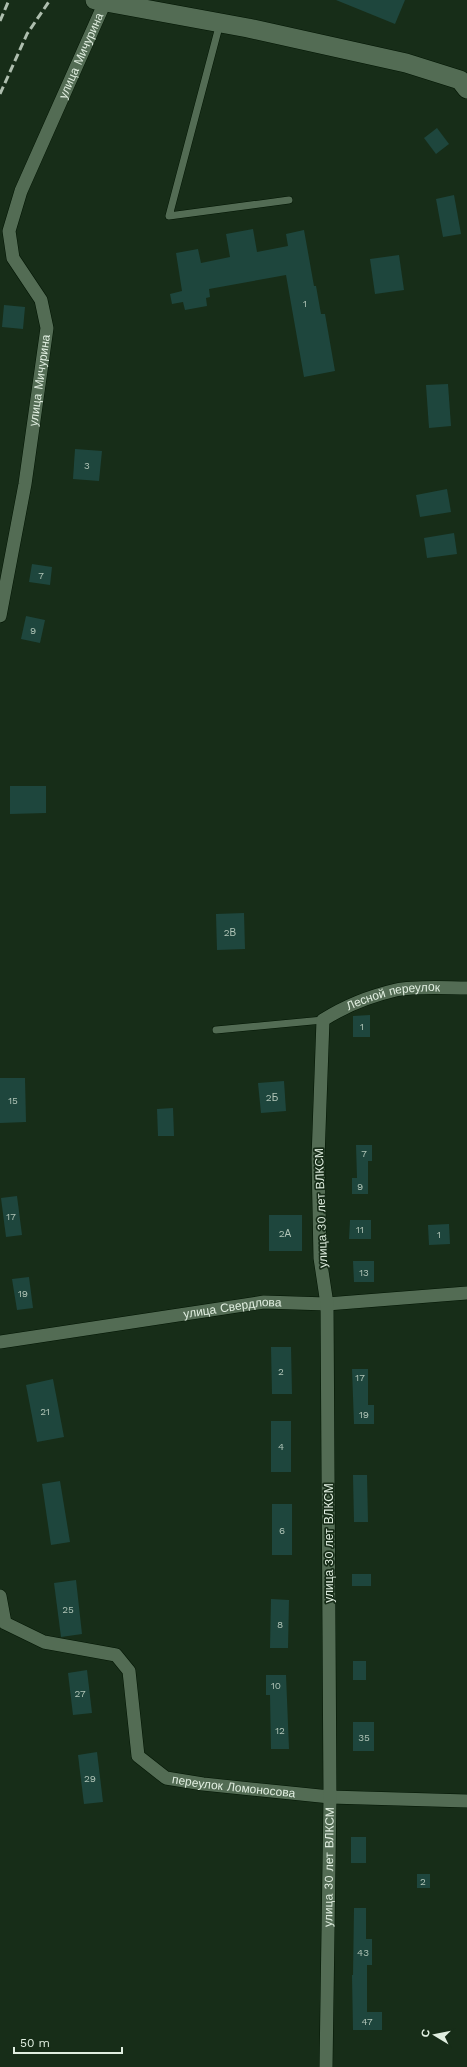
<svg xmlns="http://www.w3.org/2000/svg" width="467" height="2067" font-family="'Work Sans',sans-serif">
<rect width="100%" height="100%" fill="#172d18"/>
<g fill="#1e463d">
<path d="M336,0h69l-10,24z"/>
<path d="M437,128l12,16 -13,10 -12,-16z"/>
<path d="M454,195l7,39 -18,3 -7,-38z"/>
<path d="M253,229l4,23 31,-6 -2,-12 18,-4 10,56h2l5,28h4l10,57 -31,6 -18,-102 -77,14 1,8 -4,1 1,8 -22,4 -2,-8 -11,2 -2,-10 12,-3 -6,-38 22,-4 3,14 29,-6 -4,-23z"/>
<path d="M399,255l5,35 -29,4 -5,-35z"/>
<path d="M4,305l21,2 -2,22 -21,-2z"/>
<path d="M448,384l3,42 -22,2 -3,-43z"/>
<path d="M75,449l27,2 -3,30 -26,-2z"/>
<path d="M447,489l4,23 -31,5 -4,-22z"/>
<path d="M454,533l3,21 -30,4 -3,-20z"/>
<path d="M32,564l20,3 -2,18 -21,-3z"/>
<path d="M26,616l19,4 -5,23 -19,-4z"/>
<path d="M10,786h36v27l-36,1z"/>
<path d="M244,913l1,36 -28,1 -1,-36z"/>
<path d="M370,1015v22h-17v-21z"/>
<path d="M0,1078h25l1,44 -26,1z"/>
<path d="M284,1081l2,30 -25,2 -3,-30z"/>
<path d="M173,1108l1,28h-16l-1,-27z"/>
<path d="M356,1145h16v16h-4v33h-16v-16h5z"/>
<path d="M17,1196l5,39 -16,2 -5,-39z"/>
<rect x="269" y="1215" width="33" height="36"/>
<path d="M350,1220h21v19h-22z"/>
<path d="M449,1224l1,20 -21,1 -1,-20z"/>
<path d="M353,1261h21v21h-20z"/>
<path d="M29,1277l4,31 -16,2 -5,-31z"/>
<path d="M271,1347h20l1,47h-20z"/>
<path d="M352,1369h16v36h6v19h-20z"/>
<path d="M53,1379l11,58 -27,5 -11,-57z"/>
<rect x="271" y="1421" width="20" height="51"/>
<path d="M353,1475h14l1,47h-14z"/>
<path d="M60,1481l10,61 -19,3 -9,-61z"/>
<rect x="272" y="1504" width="20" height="51"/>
<rect x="352" y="1574" width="19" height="12"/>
<path d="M76,1580l6,54 -21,3 -7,-54z"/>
<path d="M271,1599l18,1 -1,48h-18z"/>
<rect x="353" y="1661" width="13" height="19"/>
<path d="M87,1670l5,43 -19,2 -5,-42z"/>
<path d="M266,1675h20l3,74h-18l-1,-54h-4z"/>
<rect x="353" y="1722" width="21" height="29"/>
<path d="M97,1752l6,50 -19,2 -6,-49z"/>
<rect x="351" y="1837" width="15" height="26"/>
<rect x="417" y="1874" width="13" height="14"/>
<path d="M354,1908h12v31h6v26h-5v47h15v18h-29l-1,-55h1z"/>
</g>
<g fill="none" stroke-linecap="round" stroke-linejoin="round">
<g stroke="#021503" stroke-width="8">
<g id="lane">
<path d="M220,23l-51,193 120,-16"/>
<path d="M216,1030l107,-10"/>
</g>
</g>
<g stroke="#021503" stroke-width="14">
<g id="street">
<path id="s1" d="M0,616l25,-132 22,-156 -6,-28 -28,-42 -4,-27 12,-40 84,-189"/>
<path id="s2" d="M0,1342l264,-40 63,2 140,-11"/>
<path id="s3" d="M0,1596l5,27 39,19 72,13 13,16 9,85 28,22 37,6 127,13 137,4"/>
<path id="s4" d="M326,2067l4,-270 -3,-493 -7,-46 -2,-100 5,-138c22,-14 47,-24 73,-30 20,-4 50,-2 71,-2"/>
</g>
</g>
<g stroke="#021503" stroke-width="20">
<path id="secondary" d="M95,0l153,28 158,35 54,17 7,9"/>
</g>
<use href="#lane" stroke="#536c54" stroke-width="7"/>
<use href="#street" stroke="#536c54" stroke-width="13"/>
<use href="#secondary" stroke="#536c54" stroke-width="19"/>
<g stroke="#aebeae" stroke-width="3" stroke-dasharray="8 4" stroke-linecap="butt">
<path d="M0,21l9,-21"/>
<path d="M0,94l27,-60 23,-34"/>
</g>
</g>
<g text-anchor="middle" stroke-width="3.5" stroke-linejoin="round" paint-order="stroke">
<g font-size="10" fill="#b0c4b7">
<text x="305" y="307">1</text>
<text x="87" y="469">3</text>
<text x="41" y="579">7</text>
<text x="33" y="634">9</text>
<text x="230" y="936">2В</text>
<text x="362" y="1030">1</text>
<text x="272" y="1101">2Б</text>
<text x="13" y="1104">15</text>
<text x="364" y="1157">7</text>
<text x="360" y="1190">9</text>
<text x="11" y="1220">17</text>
<text x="360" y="1233">11</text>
<text x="285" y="1237">2А</text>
<text x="439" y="1238">1</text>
<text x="364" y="1276">13</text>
<text x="23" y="1297">19</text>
<text x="281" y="1375">2</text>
<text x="360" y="1381">17</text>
<text x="45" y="1415">21</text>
<text x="364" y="1418">19</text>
<text x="281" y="1450">4</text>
<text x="282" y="1534">6</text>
<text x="68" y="1613">25</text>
<text x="280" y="1628">8</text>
<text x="276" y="1689">10</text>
<text x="80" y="1697">27</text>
<text x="280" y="1734">12</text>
<text x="364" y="1741">35</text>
<text x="90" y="1782">29</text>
<text x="423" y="1885">2</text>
<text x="363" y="1956">43</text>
<text x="367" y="2025">47</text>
</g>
<g font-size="12" fill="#e0eee0" stroke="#172d18">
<text dy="4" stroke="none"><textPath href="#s1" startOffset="588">улица Мичурина</textPath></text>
<text dy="4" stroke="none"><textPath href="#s1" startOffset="239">улица Мичурина</textPath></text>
<text dy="4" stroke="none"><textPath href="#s4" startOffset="1123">Лесной переулок</textPath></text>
<text transform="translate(321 1208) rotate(-92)" y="4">улица 30 лет ВЛКСМ</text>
<text dy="4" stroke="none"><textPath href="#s2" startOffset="235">улица Свердлова</textPath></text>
<text transform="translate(329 1543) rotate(-90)" y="4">улица 30 лет ВЛКСМ</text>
<text dy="4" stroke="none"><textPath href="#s3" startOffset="354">переулок Ломоносова</textPath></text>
<text dy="4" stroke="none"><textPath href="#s4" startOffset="200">улица 30 лет ВЛКСМ</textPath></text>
</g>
</g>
<g transform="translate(435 2035) rotate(280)" stroke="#172d18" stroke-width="3" paint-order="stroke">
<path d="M0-3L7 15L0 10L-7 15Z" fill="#e0eee0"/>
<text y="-6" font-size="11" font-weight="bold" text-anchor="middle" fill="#e0eee0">С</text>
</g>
<path d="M14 2047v6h108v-6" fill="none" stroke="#e0eee0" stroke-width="2"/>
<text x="20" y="2047" font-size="12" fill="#e0eee0" stroke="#172d18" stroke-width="3" paint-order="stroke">50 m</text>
</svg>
